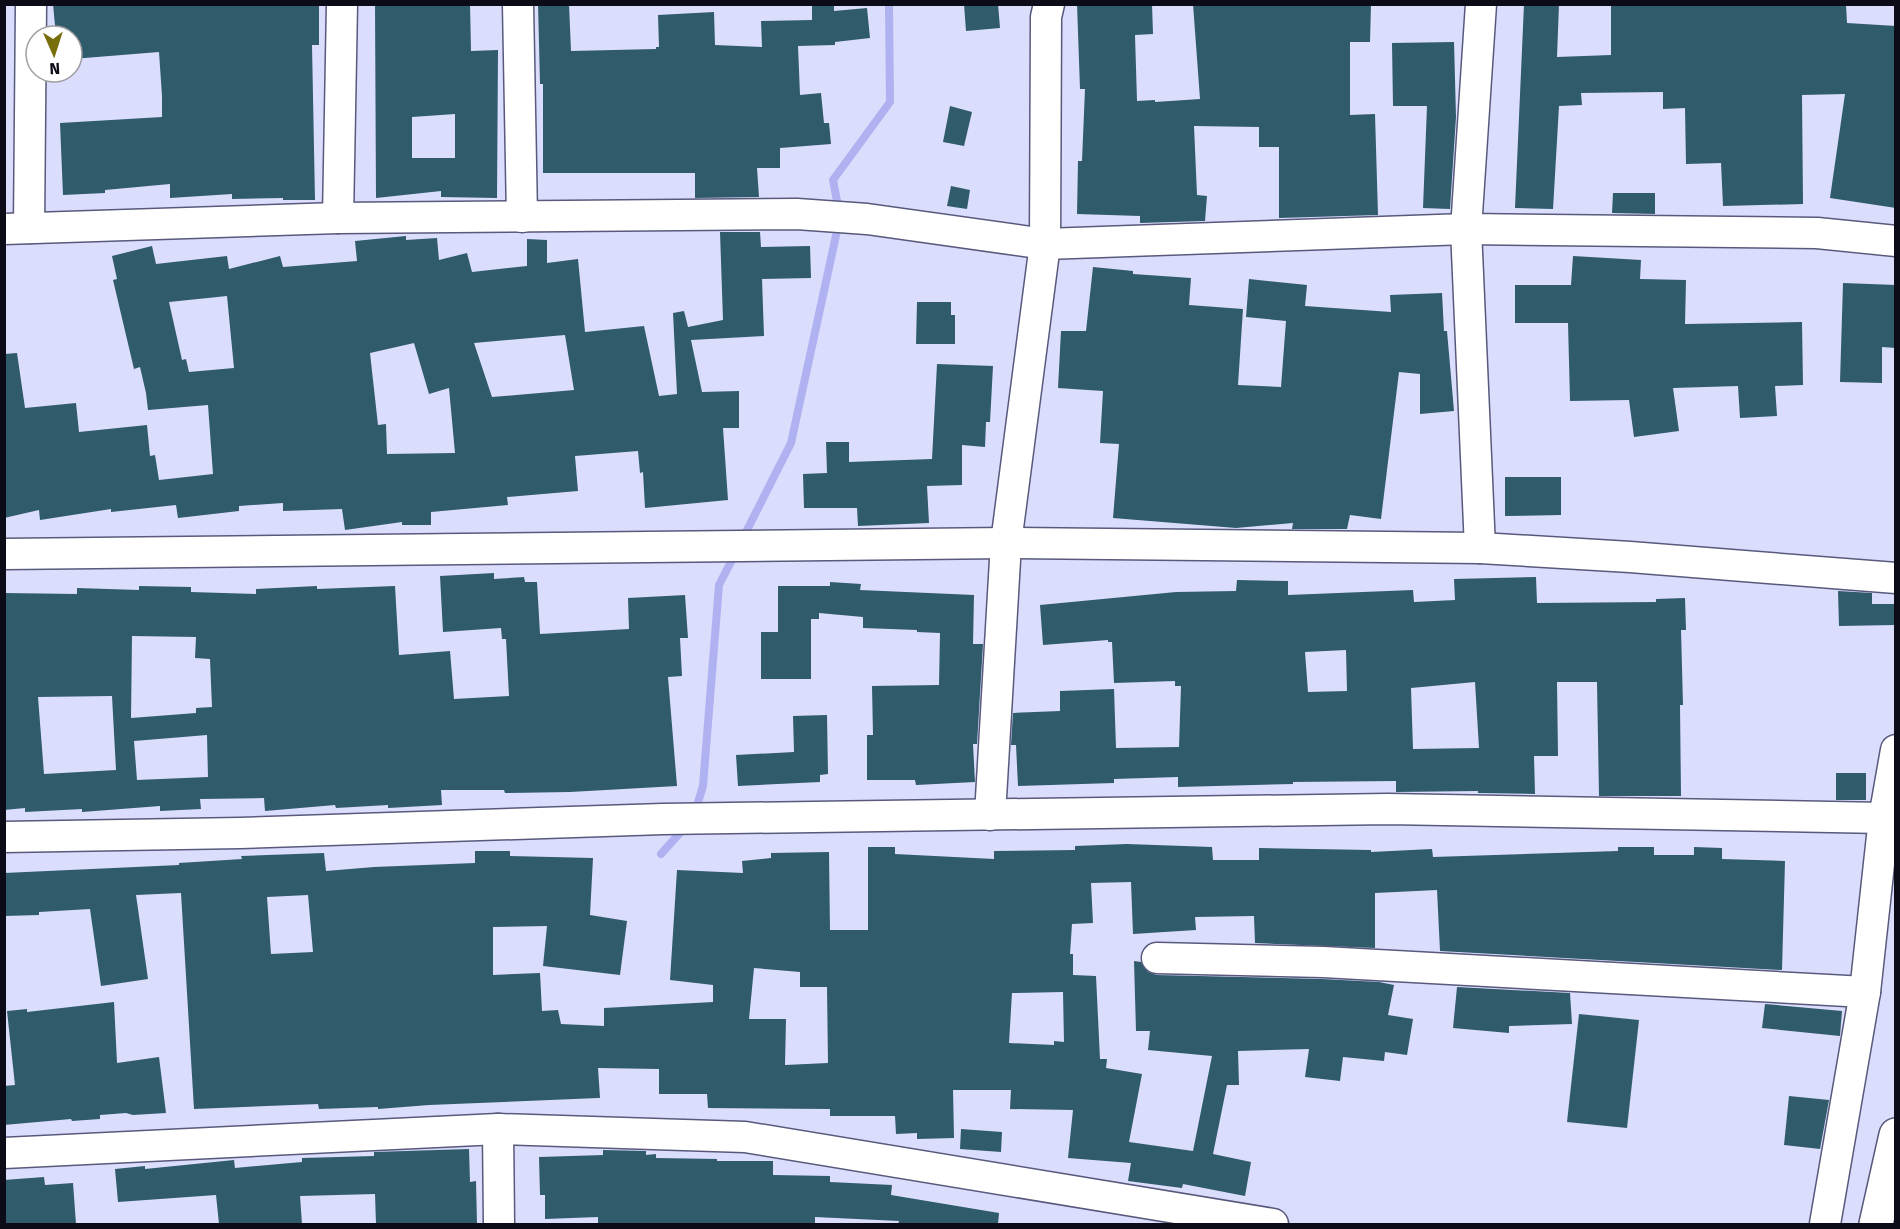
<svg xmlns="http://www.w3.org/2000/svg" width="1900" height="1229" font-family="'Fira Sans',sans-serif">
<rect width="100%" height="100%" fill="#dbddfd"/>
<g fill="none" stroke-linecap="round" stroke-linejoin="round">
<g stroke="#afb1f1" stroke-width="8">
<path d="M742,540l49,-97 49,-226 -7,-37 57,-78 -1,-98"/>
<path d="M695,812l8,-26 16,-201 17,-33"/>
<path d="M661,854l26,-29"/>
</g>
</g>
<g fill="#305b6a" fill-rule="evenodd">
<path d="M53,4h266v41h-7l3,155h-32v-2l-51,1v-5l-62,4v-14l-65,6v3l-42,2 -3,-72 102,-6v-21l-3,-44 -87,7v-23h-16z"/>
<path d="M375,4h95l1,47 27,-1 -1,148 -56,-1v-6l-65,7zM455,114v44h-43v-41z"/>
<path d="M538,4h31l2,47 85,-2v-2h3l-1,-32 56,-3 1,33 47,2 -1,-26 51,-1v-16h22v7l33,-3 3,30 -35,4v3l-37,1 2,49 21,-2 3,30h5l2,21 -51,4v20h-23l2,29 -64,1v-25h-152v-89h-3z"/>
<path d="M964,4h34l2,24 -34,3z"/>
<path d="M1077,4h75l1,30 -18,1 2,66 18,-1v2l45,-3 -7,-95h178l-1,38h-20v73l25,-1 3,101 -99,3v-71h-20v-20l-65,-1 3,69 10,1 -2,25 -65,2v-7l-63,-2 1,-53h4l3,-72h-5z"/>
<path d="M1524,4h35l-2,53 54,-2v-51h235l1,19 49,3v182l-66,-10 15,-104 -43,1 1,109 -80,2 -2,-43 -35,1 -1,-56 -22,1v-17l-82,1 1,12 -23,1 -6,103 -38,-1z"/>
<path d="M1454,42l2,75 -6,92 -27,-1 4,-102h-34l-1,-63z"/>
<path d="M950,106l22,6 -8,34 -21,-4z"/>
<path d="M951,186l19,4 -3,19 -20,-3z"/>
<path d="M1613,193h42v21l-43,-1z"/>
<path d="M720,232h40l1,15 49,-1 1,32 -49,1 2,57 -73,4 11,52 37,-1v37h-16l5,72 -83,8 -2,-36 -3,1 -2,-22 -63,5 3,35 -71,6 1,8 -77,7v13h-29v-3l-57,8 -3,-21 -59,2v-8l-44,3v5l-61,7 -2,-13 -65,7v-3l-71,11 -1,-10 -35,8v-164l13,-1 8,55 51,-5 3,29 68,-7 3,31 5,-1 4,25 54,-6 -5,-69 -60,5 -2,-17 -6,-26 -6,2 -21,-89 4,-1 -5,-23 40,-10 4,18 71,-8 2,13 51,-13 3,11 74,-6 -2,-20 51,-5v4l31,-2 2,22 28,-7 5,19 55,-6v-27l20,1v23l31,-4 7,73 59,-6 15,70 18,-2 -4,-81 11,-2 4,16 35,-7zM227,296l7,72 -45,4 -3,-13 -4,1 -13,-58zM565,335l9,55 -82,7 -18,-54zM414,343l15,51 20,-6 6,65 -68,1 -1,-30 -8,1 -8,-72z"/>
<path d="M1573,256l68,4 -1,19 46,1 -1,44 117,-2 1,63 -28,1 2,30 -37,2 -2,-32 -65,2 6,43 -45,6 -5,-37 -59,1 -2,-78h-53v-38h56z"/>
<path d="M1093,267l40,4v3l58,4 -2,27 54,4 -5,76 43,2 5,-66 -40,-4 3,-38 58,6 -2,21 86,6 -1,-17 52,-2 2,38h3l7,80 -34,3v-40l-21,-2 -18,147 -31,-4 -3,14h-55l1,-6 -57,5 -123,-10 6,-74 -19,-1 3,-52 -45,-3 3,-57h25z"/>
<path d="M1843,283l53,2v63l-14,-1v36l-42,-1z"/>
<path d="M917,302h34v13h4v29h-39z"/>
<path d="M937,364l56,2 -3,56h-4l-1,25 -23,-2v40l-35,1 2,37 -71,3 -1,-18h-53l-1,-34 24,-1 -1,-31h23v20l83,-3z"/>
<path d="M1505,477h56v38l-56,1z"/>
<path d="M494,573v6l30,-2 1,5h12l3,52 89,-5 -1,-31 57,-3 3,43h-8l2,38 -14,1 9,109 -107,6 -65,1 -1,-3h-63l1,15 -54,3v-3l-52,3 -1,-3 -70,6 -1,-13 -64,1 1,10 -41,2v-5l-78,6v-3l-57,3v-4l-21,2v-217l73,1v-6l62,2v-4l52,1v5l65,2v-5l61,-3v3l78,-3 4,69 51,-4 4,48 55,-3 -3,-57h-4l-1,-11 -58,4 -3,-56zM132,636l64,1 -1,21 15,1 2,48 -16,1v5l-65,5zM112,696l4,74 -72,4 -6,-77zM207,735l1,42 -71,3 -3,-39z"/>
<path d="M1536,577l1,26 119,-1v-3l29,-1 1,32h-5l2,75h-3l1,91h-82l-2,-114h-40l1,74h-24l1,38 -57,-1v-2l-82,1v-11l-103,1v2l-115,3v-10l-64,2v4l-96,3 -2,-41h-5l2,-32 47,-2v-20l54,-2 2,59 63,-1 2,-61h-6v-5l-61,2 -2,-41h-4v-2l-65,5 -3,-40 136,-13 60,-1 1,-11 51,1v14l125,-5 1,12 41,-2 -1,-21zM1346,650l1,41 -39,1 -3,-40zM1475,682l4,66 -66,1 -2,-61z"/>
<path d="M830,582l31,2 -1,6 114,5 -1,49h10l-6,100h-4l2,38 -59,3 -1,-5h-48v-45h6l-1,-49 67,-1 1,-52 -23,-1v-2l-54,-2v-11l-44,-4v6h-8v60h-50v-47h17v-46h52z"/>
<path d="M1838,591l34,2v11h23v21l-56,1z"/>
<path d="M827,715l1,59 -8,1v7l-82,4 -2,-31 58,-3 -1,-36z"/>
<rect x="1836" y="773" width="30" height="27"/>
<path d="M1127,844l85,3 1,13h46v-12l112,2v2l61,-3 1,8 185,-6v-4h36v8h40v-8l28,1v11l63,2 -3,109 -342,-19 -3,-61 -62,3v55l-120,-5 -1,-27 -59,1 1,13 -63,4 -2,-52 -40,1 2,40 -21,1 -2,30h3v21l23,1 4,83h7l-1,9 36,6 -13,68 64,9 19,-95 -64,-6 2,-19h-14l-2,-70 7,1 7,10 9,3 165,4 57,3 15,3 -6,30 25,4 -6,36 -22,-3 -1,9 -41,-4 -3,24 -35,-4 4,-28 -71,2 1,34h-12l-14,69 38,8 -6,34 -62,-12 -1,4 -54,-7 3,-18 -63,-5 5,-48 -63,-1 1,-19h-58l1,48 -37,1v-6l-21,1 -1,-18h-65v-7l-122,-1 -1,-14h-48v-25l-61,-1 2,30h-2l-169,7 -51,4v-2l-59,2 -1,-5 -124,5 -13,-216 -45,2 12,84 -47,7 -11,-77 -51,3v3l-35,1v-43l175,-8v-2l63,-4 -1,-3 83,-3 2,18 48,-4 101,-4v-12h35v5l83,2 -3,57 37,6 -7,54 -77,-9 4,-40 -54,1v48l47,-2 2,38 16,-1 3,14 43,2v-18l109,-6v-17l-43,-5 7,-110 66,3 -1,-12 29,-3v-5l58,-1 1,78h38v-83h27v7l99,5v-8l81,-1v-4zM308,895l5,57 -42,2 -4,-57zM754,968l46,4v15h27l1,76 -43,2 1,-46h-37zM1063,992l1,50 -10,-1v4l-45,-2 3,-50z"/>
<path d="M1457,987l113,6 2,31 -63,2v7l-56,-5z"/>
<path d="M114,1002l3,61 42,-6 7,56 -33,2 -7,-2 -26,2v4l-28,2 -1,-2 -67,6v-39l11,-1 -8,-74 20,-2v3z"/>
<path d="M1765,1004l77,7 -2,25 -78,-8z"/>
<path d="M1579,1014l60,6 -12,108 -60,-6z"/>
<path d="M1789,1096l40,4 -9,49 -36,-4z"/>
<path d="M961,1129l41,3 -1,20 -41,-3z"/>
<path d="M469,1149l1,33 6,-1 1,43h-101l-1,-30 -75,2 2,28h-83l-3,-29 -98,7 -3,-33 30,-3v3l89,-9 1,8 67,-6v-4l72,-2v-4z"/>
<path d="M603,1150l43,1v4l10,-1v4l61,1v2h56v14l57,1v6l62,3 -1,10 108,18 -1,11h-100l1,-3 -84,-4v7h-217v-7l-53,2v-24h-5l-1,-38 64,-2z"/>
<path d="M44,1177l1,8 28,-2 3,41h-72v-44z"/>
</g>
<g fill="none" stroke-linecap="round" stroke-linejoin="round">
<g stroke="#58597b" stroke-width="33">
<g id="minor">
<path d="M518,4l4,213"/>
<path d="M338,218l4,-214"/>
<path d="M29,228l2,-224"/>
<path d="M4,229l334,-11 459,-4 70,5 178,25 421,-15 351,4 79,8"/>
<path d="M1480,548l-14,-319 15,-225"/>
<path d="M4,554l1002,-11 474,5 150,9 266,21"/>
<path d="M990,815l16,-272 39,-299 1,-227 3,-13"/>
<path d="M4,837l236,-4 423,-14 725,-10 496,9 12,-68"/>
<path d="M1157,958l166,4 542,30"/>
<path d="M498,1129l1,95"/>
<path d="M4,1153l494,-24 247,8 528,87"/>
<path d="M1825,1224l40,-232 19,-174"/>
</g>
</g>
<g stroke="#58597b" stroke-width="36">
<path id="trunk" d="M1876,1224l20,-89"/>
</g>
<use href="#minor" stroke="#fff" stroke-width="30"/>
<use href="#trunk" stroke="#fff" stroke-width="33"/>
</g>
<rect width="1900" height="1229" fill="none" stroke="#0c0c19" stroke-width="12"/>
<g transform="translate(54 54) rotate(177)"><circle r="28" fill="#ffffff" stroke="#9e9ea3" stroke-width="1.5"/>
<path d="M0-4.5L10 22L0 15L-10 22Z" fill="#796e0c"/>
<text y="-9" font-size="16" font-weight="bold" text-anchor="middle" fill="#0c0c19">N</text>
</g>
</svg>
